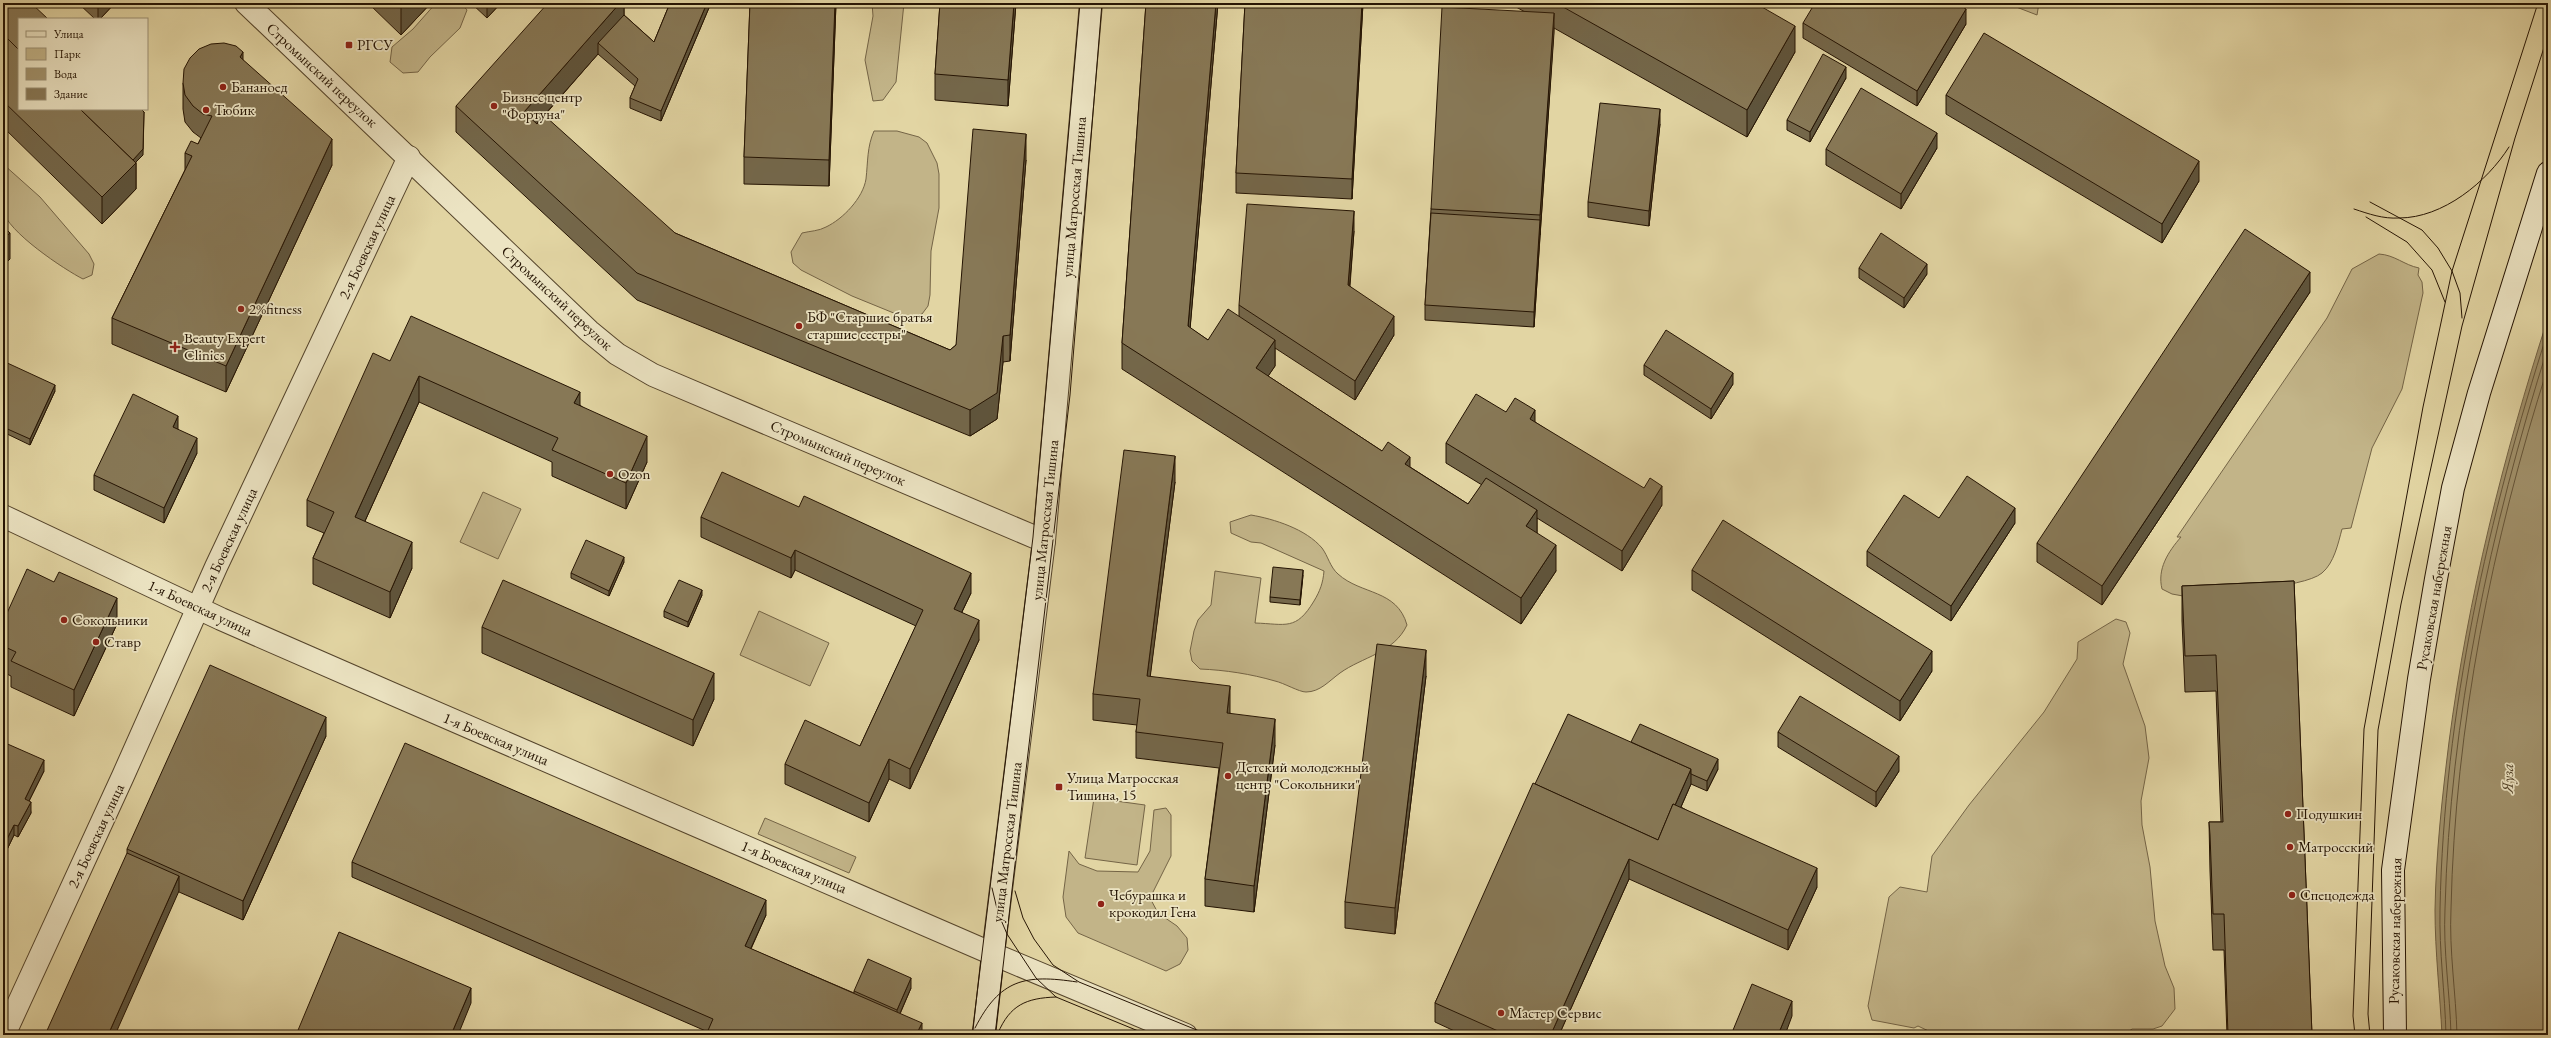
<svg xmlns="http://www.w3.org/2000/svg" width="2551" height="1038" font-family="'EB Garamond',serif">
<rect width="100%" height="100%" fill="#e2d5a3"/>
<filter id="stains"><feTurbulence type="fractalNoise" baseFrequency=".005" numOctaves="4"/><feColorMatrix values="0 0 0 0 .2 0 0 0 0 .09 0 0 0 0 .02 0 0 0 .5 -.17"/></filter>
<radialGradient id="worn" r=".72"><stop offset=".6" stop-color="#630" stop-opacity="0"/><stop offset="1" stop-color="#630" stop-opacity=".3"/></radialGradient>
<g fill="#c2b488" stroke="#746446">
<path d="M436,3h25l6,7 -7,18 -30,29 -12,15 -15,1 -13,-11 2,-15 21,-18z"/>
<path d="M872,3h32l-8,79 -13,18 -10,1 -8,-41 8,-44z"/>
<path d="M2006,3h33l-2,12z"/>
<path d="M874,131h23l22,6 8,6 10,20 2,11v34l-8,43 -1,44 -2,11 -6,8 -10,3 -11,-1 -49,-20 -51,-26 -8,-7 -2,-11 11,-19c8,-2 17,-2 24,-6 17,-8 37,-29 40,-48 2,-18 1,-32 8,-48z"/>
<path d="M3,164l37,33 49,57 5,10 -2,11 -9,4c-18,-9 -77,-48 -80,-69 -2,-15 0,-32 0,-46z"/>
<path d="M2379,254c16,1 25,11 40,14l-1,7 4,7 1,11 -21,96 -30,59 -21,80 -9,1c-4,15 -8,34 -20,44 -19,16 -110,19 -139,23l-11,-2 -10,-5c-5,-20 6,-37 19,-52h-4l150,-219 25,-49z"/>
<path d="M483,492l38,17 -23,50 -38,-17z"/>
<path d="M1251,515c23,4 55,14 71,33 6,8 8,19 16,26 23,21 59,15 69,51 -13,28 -45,32 -67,48 -11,8 -20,19 -34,19 -7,0 -22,-9 -31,-11 -24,-7 -50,-11 -75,-12l-8,-8 -2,-10 4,-20 4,-11 13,-15 4,-34 46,7 -6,45c31,1 41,8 59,-22 6,-10 9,-18 10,-30l-63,-28 -10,-1 -20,-9 -1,-11z"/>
<path d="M759,611l70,32 -19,43 -70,-31z"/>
<path d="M2116,619l10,3 4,11 -7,31 22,62 4,32 -8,43 1,24 8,42 5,54 10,45 9,22 1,21 -13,17 -9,3h-21l-8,6h-187l-19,-9 -4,2 -42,-8 -4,-14 21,-109 11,-10 27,5 5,-36 37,-51 75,-93 33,-53 1,-17z"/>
<path d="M1094,798l51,7 -8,60 -52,-7z"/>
<path d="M1166,808l5,7v41l-21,42 8,15 19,13 10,12 1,12 -8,14 -14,7 -88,-38 -12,-16 -3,-20 6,-46 10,13 18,7 41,1 12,-21 4,-41z"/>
<path d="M765,818l91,39 -7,16 -91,-39z"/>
</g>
<path fill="#a2936d" stroke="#706043" d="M2548,318v717h-106c-2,-41 -7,-83 -7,-125 1,-56 7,-112 14,-168 19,-145 54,-285 99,-424z"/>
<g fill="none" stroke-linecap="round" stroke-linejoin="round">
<g stroke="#645438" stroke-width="1">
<path d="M2446,1035c-1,-42 -7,-84 -6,-126 4,-197 48,-392 108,-578"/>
<path d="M2451,1035c-1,-42 -8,-84 -6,-126 5,-191 45,-380 103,-562"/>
<path d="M2457,1035c-1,-42 -8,-84 -6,-126 4,-183 41,-368 97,-542"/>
</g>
<g stroke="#54442b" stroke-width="24">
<g id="street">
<path d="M246,3l343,328 28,23 36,21 391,166"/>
<path d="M3,516l218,103 174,76 598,259 193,81"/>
<path d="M993,954l51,-413 47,-538"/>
<path d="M4,1035l119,-259 93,-209 193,-410"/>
</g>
</g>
<g stroke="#251403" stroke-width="24">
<g id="secondary">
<path d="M984,1035l9,-81"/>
<path d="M2395,1035l-2,-165 26,-191 17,-100 17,-91 26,-95 69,-220"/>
</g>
</g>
<use href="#street" stroke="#ece4c3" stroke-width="22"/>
<use href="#secondary" stroke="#ece4c3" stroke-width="22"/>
<g stroke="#251403" stroke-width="1">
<path d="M2370,202l52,28 16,18 14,23 8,22 2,25"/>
<path d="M2354,209c15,5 29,10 45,9 44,0 88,-36 110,-71"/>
<path d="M2366,217l41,25 25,28 13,32"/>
<path d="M992,888l6,25 9,21 29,44 20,19 92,38"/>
<path d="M1015,891l8,27 11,21 19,26 26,17 130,53"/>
<path d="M975,1028c25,-49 50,-54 102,-46"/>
<path d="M998,1033c12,-28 28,-35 58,-36"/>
<path d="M972,1035l61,-498 47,-534"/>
<path d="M995,1035l75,-640 32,-392"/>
<path d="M2355,1035l-2,-19 11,-287 59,-322 29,-136 86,-268"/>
<path d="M2370,1035l-2,-21 10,-284 23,-126 61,-278 53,-188 33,-103"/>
</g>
</g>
<g fill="#74674a" stroke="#251403">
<path d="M3,3l140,152 -7,7v27l-34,35 -99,-97z"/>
<path d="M78,3h37l-15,16h-5z"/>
<path d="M368,3h63l-30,32z"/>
<path d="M471,3h30l-14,15z"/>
<path d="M624,3v12l30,27 16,-39h41l-50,118 -31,-13v-10l5,-12 -37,-32 -61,70 138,109 275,117 6,-5 70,-185 -16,201 -7,1 -6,57 -27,17 -333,-136 -181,-168v-26z"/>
<path d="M750,3h86l-7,183 -85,-2v-27z"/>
<path d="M940,3h76l-8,103 -73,-6v-26z"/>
<path d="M1146,3h72l-28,325 18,12 31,-23v-12l115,-74 -4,55 44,49 -39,65 -80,-52v18l-7,10 114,75 28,16 58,37 14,-19 -36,-22v-20l60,-31 29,10 127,83 -40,66 -85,-53v15l19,38 -35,53 -399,-255v-26z"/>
<path d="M1245,3h118l-11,196 -116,-6v-20z"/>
<path d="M1509,3h246l40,49 -48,85 -193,-109 -20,299 -109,-7v-15l6,-96 94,-197z"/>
<path d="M1803,23l163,1 -49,82 -114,-68z"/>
<path d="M243,60l89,105 -106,227 -114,-48v-26l73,-148v-17l13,-9 3,-6 -8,-6 -8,-10 -2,-13v-26z"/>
<path d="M1846,78l-36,64 -23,-12v-10z"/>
<path d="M1946,95l253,86 -37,62 -216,-129z"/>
<path d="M1660,124l-11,102 -61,-9v-15z"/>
<path d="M1937,148l-36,61 -75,-44v-16z"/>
<path d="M1859,268l68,6 -23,34 -45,-30z"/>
<path d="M2310,292l-208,313 -65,-43v-19z"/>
<path d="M3,361l52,30 -25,54 -27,-13z"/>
<path d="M390,361l190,44 67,57 -21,47 -74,-33v-14l-133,-60 -54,119 47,47 -22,50 -77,-34v-26l11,-25 -17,-7v-26z"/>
<path d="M1644,365l89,19 -22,35 -67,-44z"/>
<path d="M197,453l-33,70 -70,-33v-15z"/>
<path d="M1175,482l-25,194 80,37 45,32 -21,167 -49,-6v-27l14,-111 -83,-10v-26l1,-7 -44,-5v-26z"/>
<path d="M701,517l270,76 -9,19 17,28 -69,149 -21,-10 -20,43 -84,-38v-20l75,-18 56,-120 -121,-56 -4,8 -90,-41z"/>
<path d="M1939,518l76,5 -64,98 -84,-55v-15z"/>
<path d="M624,562l-15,34 -38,-18v-5z"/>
<path d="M1692,570l240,101 -32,50 -208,-131z"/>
<path d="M1303,575l-3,30 -30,-3v-5z"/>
<path d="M2294,581l18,454h-85l-3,-85h-11l-3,-79 -1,-49h12l-5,-131 -31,1 -3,-71v-35z"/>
<path d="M702,595l-14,32 -24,-10v-6z"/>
<path d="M3,622l114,2 -43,92 -63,-29v-11l-8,-4z"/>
<path d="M482,627l232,72 -21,47 -211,-93z"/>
<path d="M1426,676l-31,258 -50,-6v-26z"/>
<path d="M1778,732l121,39 -23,36 -98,-60z"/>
<path d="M326,736l-83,184 -64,-28 -52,-39v-4z"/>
<path d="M3,742l41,29 -15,30 2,12 -13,24 -4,-2 -11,23z"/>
<path d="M1718,769l-11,22 -16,-7 -10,23 136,80 -29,63 -159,-71 -70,156h1h-97l-28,-13v-19l100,-219z"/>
<path d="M352,862l414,53 -15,34 103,44v-2l57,-3 -11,26 22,21 -214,-3 -356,-155z"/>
</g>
<g fill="#5e543c" stroke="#251403">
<path d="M98,3h17l-15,16h-2z"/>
<path d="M406,3h25l-30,32v-27z"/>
<path d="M487,3h14l-14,15z"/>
<path d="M620,3h4v22l-26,18v11l-74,84v-26z"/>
<path d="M707,3h4l-50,118v-10z"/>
<path d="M835,3h1l-7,183v-26z"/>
<path d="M1014,3h2l-8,103v-26z"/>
<path d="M1216,3h2l-30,350v-27z"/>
<path d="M1362,3h1l-11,196v-20z"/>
<path d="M1966,9v15l-49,82v-15z"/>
<path d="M1554,13v20l-14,202v-20z"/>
<path d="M1795,26v26l-48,85v-27z"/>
<path d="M243,52v26l-3,-21z"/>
<path d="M1846,67v11l-36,64v-10z"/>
<path d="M1660,109v15l-11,102v-15z"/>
<path d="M144,112l-1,43 -21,21z"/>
<path d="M1937,133v15l-36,61v-15z"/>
<path d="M1026,134v26l-16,201v-26z"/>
<path d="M332,139v26l-106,227v-26z"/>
<path d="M2199,161v20l-37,62v-19z"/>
<path d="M136,163v26l-34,35v-27z"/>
<path d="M1354,211v20l-6,73v-19z"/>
<path d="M1540,220v15l-6,92v-15z"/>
<path d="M10,233v26l-7,7v-26z"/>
<path d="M1927,264v10l-23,34v-10z"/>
<path d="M2310,272v20l-208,313v-19z"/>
<path d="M1394,316v19l-39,65v-19z"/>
<path d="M1003,336v26l-6,57 -27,17v-26z"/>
<path d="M1275,340v26l-19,28v-26z"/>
<path d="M1733,373v11l-22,35v-10z"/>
<path d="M419,376v26l-64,141v-26z"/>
<path d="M55,385v6l-25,54v-6z"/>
<path d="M580,392v26l-6,-15z"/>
<path d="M1535,410v20l-5,-11z"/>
<path d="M178,416v15l-5,-4z"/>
<path d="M647,436v26l-21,47v-26z"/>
<path d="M197,438v15l-33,70v-15z"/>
<path d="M1175,456v26l-28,220v-26z"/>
<path d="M1410,457v26l-5,-19z"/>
<path d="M1662,486v19l-40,66v-20z"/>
<path d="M2015,508v15l-64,98v-15z"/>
<path d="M1537,510v26l-11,-10z"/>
<path d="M412,542v26l-22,50v-26z"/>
<path d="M1556,545v26l-35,53v-26z"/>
<path d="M795,550v20l-4,8v-20z"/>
<path d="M624,557v5l-15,34v-5z"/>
<path d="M1303,570v5l-3,30v-5z"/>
<path d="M971,573v20l-17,35v-19z"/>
<path d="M702,590v5l-14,32v-5z"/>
<path d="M117,598v26l-43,92v-26z"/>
<path d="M979,620v20l-69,149v-20z"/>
<path d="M1426,650v26l-31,258v-26z"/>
<path d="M1932,651v20l-32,50v-20z"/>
<path d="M714,673v26l-21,47v-26z"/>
<path d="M1230,686v27l-3,26v-26z"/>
<path d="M326,717v19l-83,184v-19z"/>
<path d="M1275,719v26l-21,167v-26z"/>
<path d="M1899,756v15l-23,36v-15z"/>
<path d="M889,759v20l-20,43v-19z"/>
<path d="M1718,759v10l-11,22v-10z"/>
<path d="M44,760v11l-19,38v-10z"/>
<path d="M1691,769v15l-33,75v-15z"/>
<path d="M31,802v11l-13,24v-11z"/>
<path d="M14,825v10l-11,23v-11z"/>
<path d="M1629,859v20l-70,156 -7,-3z"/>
<path d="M1817,868v19l-29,63v-20z"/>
<path d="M179,876v15l-64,144h-7z"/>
<path d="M766,900v15l-21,46v-15z"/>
<path d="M911,978v10l-14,32v-10z"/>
<path d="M471,988v15l-13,32h-7z"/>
<path d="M1792,1001v15l-7,19h-7z"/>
<path d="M922,1023v12h-6z"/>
</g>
<g fill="#877856" stroke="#251403">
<path d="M3,3h28l17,16h-29v31l-16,-16z"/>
<path d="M395,3h11l-5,5z"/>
<path d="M548,3h72l-96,109 13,12 8,-8 130,117 275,117 6,-5 17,-216 53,5 -16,201 -7,1 -6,57 -27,17 -333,-137 -181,-167z"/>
<path d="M670,3h37l-46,108 -31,-13 8,-19 -40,-36 26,-28 30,27z"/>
<path d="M750,3h85l-6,157 -85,-3z"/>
<path d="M940,3h74l-6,77 -73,-6z"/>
<path d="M1146,3h70l-28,323 20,14 20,-31 47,31 -19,28 126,83 6,-9 22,15 -5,7 63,40 18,-26 51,32 -11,16 30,19 -35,53 -399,-255z"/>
<path d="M1245,3h117l-10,176 -116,-6z"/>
<path d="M1556,3h199l40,23 -48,84z"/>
<path d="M1815,3h141l10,6 -49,82 -114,-68z"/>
<path d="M1442,7l112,6 -14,202 -109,-6z"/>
<path d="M1984,33l215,128 -37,63 -216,-129z"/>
<path d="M3,34l16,16v59h61l56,54 -34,34 -99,-96z"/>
<path d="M224,43l12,3 7,6 -3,5 92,82 -106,227 -114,-48 80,-162 -7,-3 6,-12 7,3 14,-28 -9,-2 -10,-8 -8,-11 -2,-12 1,-14 6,-11 9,-9 12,-5z"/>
<path d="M1823,54l23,13 -36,65 -23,-12z"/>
<path d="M1861,88l76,45 -36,61 -75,-45z"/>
<path d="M1600,103l60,6 -11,102 -61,-9z"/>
<path d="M80,109h61l3,3 -1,37 -10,11z"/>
<path d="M1247,204l107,7 -6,74 46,31 -39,65 -116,-76z"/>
<path d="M1431,213l109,7 -6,92 -109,-7z"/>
<path d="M3,226l7,7 -7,7z"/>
<path d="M2245,229l65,43 -208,314 -65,-43z"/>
<path d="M1881,233l46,31 -23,34 -45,-30z"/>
<path d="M411,316l169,76 -6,11 73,33 -21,47 -74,-33 6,-12 -139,-62 -64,141 57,25 -22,50 -77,-34 21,-46 -27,-12 66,-147 17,8z"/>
<path d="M1666,330l67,43 -22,36 -67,-44z"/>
<path d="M3,361l52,24 -25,54 -27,-12z"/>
<path d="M133,394l45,22 -5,11 24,11 -33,70 -70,-33z"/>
<path d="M1476,394l30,18 9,-14 20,12 -5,9 114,69 6,-10 12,8 -40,65 -176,-108z"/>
<path d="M1124,450l51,6 -28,220 83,10 -3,27 48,6 -21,167 -49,-7 18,-136 -87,-11 4,-33 -47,-5z"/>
<path d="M722,472l77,35 5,-11 167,77 -17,36 25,11 -69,149 -21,-10 -20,44 -84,-39 20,-44 55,26 63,-136 -128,-60 -4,8 -90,-41z"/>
<path d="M1967,476l48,32 -64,98 -84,-55 37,-56 35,23z"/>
<path d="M1723,520l209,131 -32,50 -208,-131z"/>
<path d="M586,540l38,17 -15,34 -38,-18z"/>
<path d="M1273,567l30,3 -3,30 -30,-3z"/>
<path d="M27,569l27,13 5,-10 58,26 -43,92 -63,-29 5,-9 -13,-6v-24z"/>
<path d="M503,580l211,93 -21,47 -211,-93z"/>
<path d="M679,580l23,10 -14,32 -24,-11z"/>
<path d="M2294,581l18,454h-84l-4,-121h-11l-3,-79 -1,-13h14l-7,-167 -31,1 -3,-70z"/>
<path d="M1377,644l49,6 -31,258 -50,-6z"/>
<path d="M210,665l116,52 -83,184 -116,-52z"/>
<path d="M1800,696l99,60 -23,36 -98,-60z"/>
<path d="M1568,714l123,55 -16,36 -2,-1 -15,36 -123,-56z"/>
<path d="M1640,724l78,35 -11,22 -16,-7v-5l-60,-27z"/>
<path d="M3,742l41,18 -19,39 6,3 -13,24 -4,-1 -11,22z"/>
<path d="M405,743l361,157 -21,46 177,77 -6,12h-210l7,-16 -361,-157z"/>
<path d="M1533,783l125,57 15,-36 144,64 -29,62 -159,-71 -77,173 8,3h-53l-72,-32z"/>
<path d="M127,853l52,23 -71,159h-63z"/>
<path d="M339,932l132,56 -20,47h-155z"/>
<path d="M868,959l43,19 -14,32 -43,-19z"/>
<path d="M1752,984l40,17 -14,34h-47z"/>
</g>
<g fill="#8f2418" stroke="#ece4c3" stroke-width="1.5">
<rect x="345" y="41" width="8" height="8" rx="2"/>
<circle cx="223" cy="87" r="4"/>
<circle cx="494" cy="106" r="4"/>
<circle cx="206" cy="110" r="4"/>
<circle cx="241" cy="309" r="4"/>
<circle cx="799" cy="326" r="4"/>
<path d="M173 341h4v4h4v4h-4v4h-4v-4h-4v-4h4z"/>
<circle cx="610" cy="474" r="4"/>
<circle cx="64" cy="620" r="4"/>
<circle cx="96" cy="642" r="4"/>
<circle cx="1228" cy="776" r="4"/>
<rect x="1055" y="783" width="8" height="8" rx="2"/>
<circle cx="2288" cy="814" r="4"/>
<circle cx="2290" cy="847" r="4"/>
<circle cx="2292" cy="895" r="4"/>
<circle cx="1101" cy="904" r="4"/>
<circle cx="1501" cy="1013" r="4"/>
</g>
<g text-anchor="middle" stroke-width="3.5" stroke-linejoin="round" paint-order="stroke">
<g font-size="15" fill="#251403" stroke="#ece4c3" text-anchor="start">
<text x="357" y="50">РГСУ</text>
<text x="231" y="92">Бананоед</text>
<text x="502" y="102">Бизнес центр<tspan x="502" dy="17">"Фортуна"</tspan></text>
<text x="214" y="115">Тюбик</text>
<text x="249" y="314">2%fitness</text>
<text x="807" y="322">БФ "Старшие братья<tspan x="807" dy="17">старшие сестры"</tspan></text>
<text x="184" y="343">Beauty Expert<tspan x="184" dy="17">Clinics</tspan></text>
<text x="618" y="479">Ozon</text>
<text x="72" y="625">Сокольники</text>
<text x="104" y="647">Ставр</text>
<text x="1236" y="772">Детский молодежный<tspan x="1236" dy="17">центр "Сокольники"</tspan></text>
<text x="1067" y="783">Улица Матросская<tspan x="1067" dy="17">Тишина, 15</tspan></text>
<text x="2296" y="819">Подушкин</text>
<text x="2298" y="852">Матросский</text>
<text x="1109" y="900">Чебурашка и<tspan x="1109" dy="17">крокодил Гена</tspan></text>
<text x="2300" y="900">Спецодежда</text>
<text x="1509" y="1018">Мастер Сервис</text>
</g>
<g font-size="15" fill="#251403" stroke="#ece4c3">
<text transform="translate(322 75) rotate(43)" y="5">Стромынский переулок</text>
<text transform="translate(1074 197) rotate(-85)" y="5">улица Матросская Тишина</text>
<text transform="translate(367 247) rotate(-65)" y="5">2-я Боевская улица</text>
<text transform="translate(557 298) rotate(43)" y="5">Стромынский переулок</text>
<text transform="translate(838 453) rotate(23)" y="5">Стромынский переулок</text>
<text transform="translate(1045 520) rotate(-84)" y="5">улица Матросская Тишина</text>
<text transform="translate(229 540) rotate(-65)" y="5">2-я Боевская улица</text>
<text transform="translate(2434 598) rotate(-80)" y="5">Русаковская набережная</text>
<text transform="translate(200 608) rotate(25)" y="5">1-я Боевская улица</text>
<text transform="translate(496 739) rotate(23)" y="5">1-я Боевская улица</text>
<text transform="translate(96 836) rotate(-65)" y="5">2-я Боевская улица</text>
<text transform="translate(1007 842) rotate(-83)" y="5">улица Матросская Тишина</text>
<text transform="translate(794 867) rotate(23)" y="5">1-я Боевская улица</text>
<text transform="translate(2395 931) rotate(-89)" y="5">Русаковская набережная</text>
</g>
<g font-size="16" font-style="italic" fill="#57472d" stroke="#ece4c3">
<text transform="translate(2507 778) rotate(-89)" y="6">Яуза</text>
</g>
</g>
<rect width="2551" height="1038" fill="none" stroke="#e2d5a3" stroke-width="16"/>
<rect x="4" y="4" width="2543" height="1030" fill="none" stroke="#251403" stroke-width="2"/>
<rect x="8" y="8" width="2535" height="1022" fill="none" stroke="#251403"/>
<rect x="18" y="18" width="130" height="92" fill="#ece4c3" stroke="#9c9176"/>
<rect x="26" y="31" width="20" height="6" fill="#ece4c3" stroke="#9c9176"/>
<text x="54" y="38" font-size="12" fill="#251403">Улица</text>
<rect x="26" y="48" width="20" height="12" fill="#c2b488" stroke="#9c9176"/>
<text x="54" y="58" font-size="12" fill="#251403">Парк</text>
<rect x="26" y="68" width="20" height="12" fill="#a2936d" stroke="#9c9176"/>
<text x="54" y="78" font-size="12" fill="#251403">Вода</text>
<rect x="26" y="88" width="20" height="12" fill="#877856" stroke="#9c9176"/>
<text x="54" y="98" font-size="12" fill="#251403">Здание</text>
<rect width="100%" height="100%" filter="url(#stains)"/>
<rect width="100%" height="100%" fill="url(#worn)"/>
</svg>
